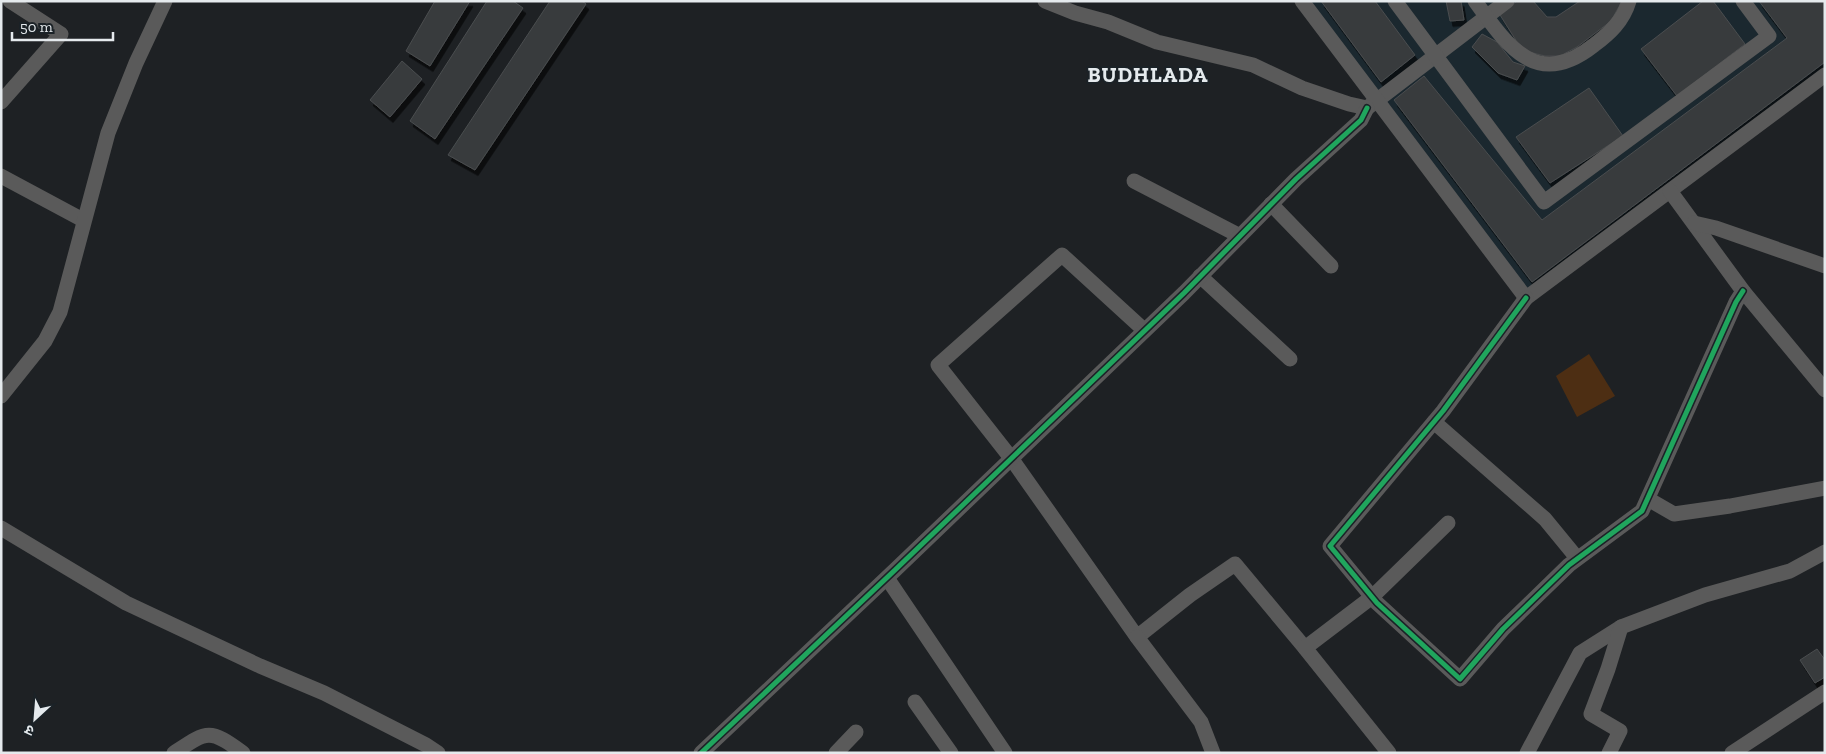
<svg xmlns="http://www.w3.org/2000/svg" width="1826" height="754" font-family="'Zilla Slab','Noto Sans Devanagari',serif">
<defs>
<filter id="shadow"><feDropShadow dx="3" dy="5.5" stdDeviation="0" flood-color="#0009"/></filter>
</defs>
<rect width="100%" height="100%" fill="#1e2124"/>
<path fill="#1b282f" d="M1304,1h521v72l-298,223z"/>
<path fill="#4d2e13" d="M1589,354l26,42 -38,21 -21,-41z"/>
<g fill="#383b3d" stroke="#4a4d4f" filter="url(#shadow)">
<path d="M435,1h35l-40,65 -24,-15z"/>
<path d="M487,1h26l10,7 -88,131 -25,-18z"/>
<path d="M550,1h32l4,3 -111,166 -27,-15z"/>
<path d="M1321,1h54l40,54 -34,27z"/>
<path d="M1446,1h15l3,19 -14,1z"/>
<path d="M1517,1h16l14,16h9l24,-16h42l-11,20 -34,26 -17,9h-15l-16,-4 -12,-10 -17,-27z"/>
<path d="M1703,1h10l32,43 -68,52 -36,-47z"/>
<path d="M1759,1h65l1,61 -293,220 -138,-182 30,-24 118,144 245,-182z"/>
<path d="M1482,34l15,8 16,20 12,4 -8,14 -19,-7 -26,-26z"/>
<path d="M402,61l20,18 -32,38 -20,-17z"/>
<path d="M1589,88l34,48 -73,47 -34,-46z"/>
<path d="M1817,649l8,11v17l-10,6 -15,-23z"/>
</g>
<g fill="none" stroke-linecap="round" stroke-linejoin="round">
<g stroke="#5a5a5a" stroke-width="15">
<path d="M1045,1l30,12 33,9 49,20 96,23 49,23 47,16 18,4 140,-107"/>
<path d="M1302,1l224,297 299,-223"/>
<path d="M1395,1l149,201 225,-166 -26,-35"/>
<path d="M1475,1c33,46 62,89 119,44 16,-12 29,-24 35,-44"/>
<path d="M1,102l60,-68 -51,-33"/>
<path d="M1,176l82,44"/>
<path d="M1134,181l106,55"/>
<path d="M1670,191l73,100 82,99"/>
<path d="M1271,204l60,62"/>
<path d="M1694,223l22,5 109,38"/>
<path d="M1200,276l90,83"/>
<path d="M1526,298l-83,113 -113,135 47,57 83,76 43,-50 66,-64 73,-54 94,-209 7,-11"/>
<path d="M1144,330l-82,-75 -124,110 73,93 126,179 53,-42 45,-31 70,84"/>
<path d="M1,396l44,-55 15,-29 48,-179 28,-70 29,-62"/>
<path d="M1434,422l111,97 32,39"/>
<path d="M1648,499l26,15 56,-8 95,-18"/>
<path d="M1,528l125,75 134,63 64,27 102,52 12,8"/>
<path d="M887,578l118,175"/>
<path d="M1137,637l64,85 12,31"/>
<path d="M915,702l36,51"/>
<path d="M174,753c33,-22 35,-25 69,0"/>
<path d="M701,753l194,-183 289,-277 112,-114 65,-59 6,-12"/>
<path d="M836,753l20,-21"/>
<path d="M1389,753l-84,-105 67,-51 76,-74"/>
<path d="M1527,753l53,-100 41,-26"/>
<path d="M1609,753l11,-22 -29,-17 17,-45 13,-42 84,-32 85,-24 35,-19"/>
<path d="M1732,753l93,-61"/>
</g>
<g stroke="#1b2227" stroke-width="8">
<g id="cycleway">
<path d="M1526,298l-83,113 -113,135 47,57 83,76 43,-50 66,-64 73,-54 94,-209 7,-11"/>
<path d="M701,753l194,-183 289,-277 112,-114 65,-59 6,-12"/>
</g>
</g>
<use href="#cycleway" stroke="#20a55d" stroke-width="5"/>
</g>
<g text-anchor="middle" stroke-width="4" stroke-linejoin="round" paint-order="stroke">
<g font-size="21" font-weight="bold" letter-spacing="1" fill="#e5eaed" stroke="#1b2227">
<text x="1148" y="82">BUDHLADA</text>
</g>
</g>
<rect width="1826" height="754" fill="none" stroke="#e5eaed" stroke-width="5"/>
<g transform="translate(35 719) rotate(206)" stroke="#1b2227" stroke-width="4" paint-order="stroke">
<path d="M0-4L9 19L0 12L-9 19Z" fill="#e5eaed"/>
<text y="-8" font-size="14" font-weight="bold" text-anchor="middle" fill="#e5eaed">उ</text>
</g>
<path d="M12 32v8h101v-8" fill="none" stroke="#e5eaed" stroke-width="2.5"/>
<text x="20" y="32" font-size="15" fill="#e5eaed" stroke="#1b2227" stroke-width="4" paint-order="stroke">50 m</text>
</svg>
